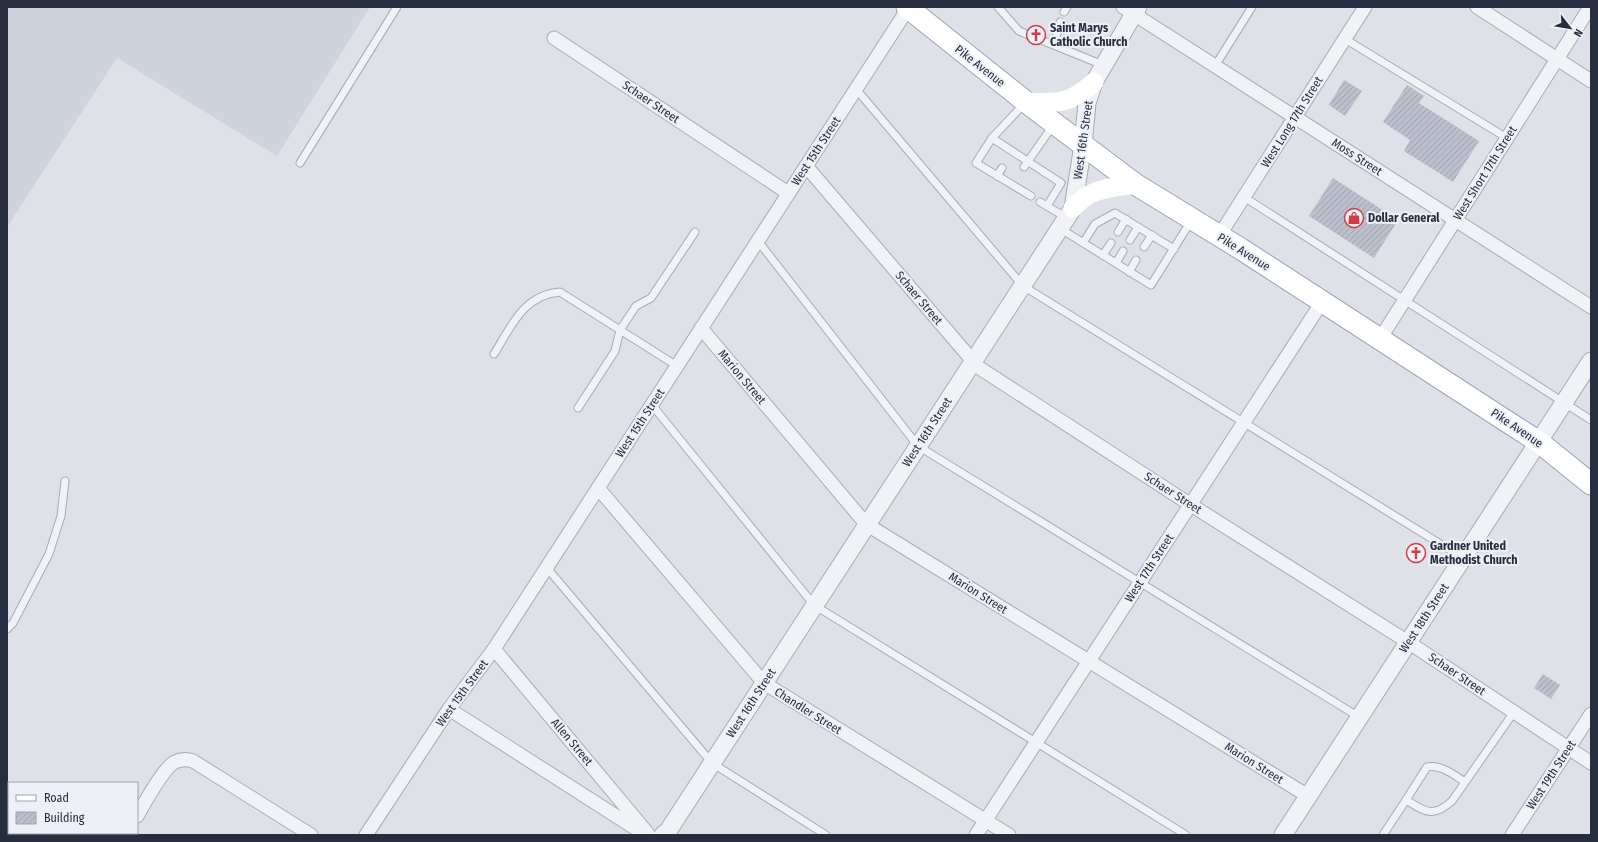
<svg xmlns="http://www.w3.org/2000/svg" width="1598" height="842" font-family="'Fira Sans Condensed',sans-serif">
<defs>
<pattern id="building-hatch" width="6" height="6" patternUnits="userSpaceOnUse"><rect width="6" height="6" fill="#bbbfcb"/><path d="M-1 1l2-2M0 6l6-6M5 7l2-2" fill="none" stroke="#a1a4af"/></pattern>
</defs>
<rect width="100%" height="100%" fill="#dee1e8"/>
<path fill="#cfd3dd" d="M7,7h363l-93,149 -160,-98 -110,169z"/>
<g fill="url(#building-hatch)">
<path d="M1344,80l18,11 -17,25 -16,-11z"/>
<path d="M1407,85l17,11 -5,7 60,38 -26,41 -49,-31 6,-11 -27,-18z"/>
<path d="M1333,178l65,42 -24,38 -65,-42z"/>
<path d="M1543,674l17,11 -9,14 -17,-11z"/>
</g>
<g fill="none" stroke-linecap="round" stroke-linejoin="round">
<g stroke="#a7abb5" stroke-width="9">
<g id="service">
<path d="M998,7l21,24 84,34"/>
<path d="M1064,12l3,-5"/>
<path d="M1345,39l162,99"/>
<path d="M1054,45l6,-23"/>
<path d="M1215,66l37,-59"/>
<path d="M856,89l167,197 440,272"/>
<path d="M1024,104l-32,34 -16,25 55,33"/>
<path d="M992,138l69,45 -14,23"/>
<path d="M300,163l97,-156"/>
<path d="M1024,167l30,-43"/>
<path d="M997,176l5,-8"/>
<path d="M1244,197l347,223"/>
<path d="M1040,202l27,16"/>
<path d="M1061,229l90,56 40,-64"/>
<path d="M1118,232l8,-13"/>
<path d="M1130,240l8,-13"/>
<path d="M758,241l160,205 441,271"/>
<path d="M1083,243l12,-19 20,-11 59,36"/>
<path d="M1144,247l8,-12"/>
<path d="M1103,255l8,-12"/>
<path d="M1116,263l7,-12"/>
<path d="M1129,272l7,-12"/>
<path d="M494,354c17,-27 29,-59 66,-62l117,74"/>
<path d="M652,405l162,200 372,230"/>
<path d="M578,408l37,-57 5,-21 16,-24 15,-8 44,-66"/>
<path d="M547,568l165,195 114,72"/>
<path d="M7,629l6,-6 36,-69 12,-38 4,-35"/>
<path d="M1465,782c-11,-7 -24,-18 -38,-15l-21,33c20,12 27,18 46,1l62,-89"/>
<path d="M1383,835l23,-35"/>
</g>
</g>
<g stroke="#a7abb5" stroke-width="15">
<g id="minor">
<path d="M1123,7l468,300"/>
<path d="M1477,7l114,74"/>
<path d="M554,38l234,155"/>
<path d="M806,166l172,201 213,138 217,137 183,121"/>
<path d="M1219,236l146,-229"/>
<path d="M701,328l165,196 442,272"/>
<path d="M1380,339l210,-332"/>
<path d="M598,488l166,195 245,152"/>
<path d="M494,649l155,186"/>
<path d="M449,709l192,123"/>
<path d="M137,816c7,-12 27,-49 38,-54 6,-3 12,-3 18,-1l118,74"/>
<path d="M124,835l2,-2"/>
<path d="M366,835l83,-126 45,-60 415,-642"/>
<path d="M976,835l346,-533"/>
<path d="M1512,835l79,-121"/>
</g>
</g>
<g stroke="#a7abb5" stroke-width="19">
<g id="tertiary">
<path d="M663,835l5,-4 405,-623 10,-63 4,-42 7,-21 44,-75"/>
<path d="M1283,835l308,-474"/>
</g>
</g>
<g stroke="#9ca4b4" stroke-width="23">
<path id="primary" d="M907,7l119,95 109,82 106,65 276,179 22,14 52,42"/>
</g>
<use href="#service" stroke="#f0f2f6" stroke-width="7"/>
<use href="#minor" stroke="#f0f2f6" stroke-width="13"/>
<use href="#tertiary" stroke="#f0f2f6" stroke-width="17"/>
<g stroke="#fff" stroke-width="19">
<path d="M1026,102c32,1 43,3 68,-20"/>
<path d="M1073,208c17,-20 37,-20 62,-24"/>
</g>
<use href="#primary" stroke="#fff" stroke-width="21"/>
</g>
<defs>
<g id="church-ring" transform="scale(1)"><circle r="9.5" fill="#edf0f6" stroke="#d33c46" stroke-width="1.5"/><path d="M-1.2-6h2.4v3.5h3.3v2.4h-3.3V6h-2.4V-.1h-3.3v-2.4h3.3Z" fill="#d33c46"/></g>
<g id="shop-ring" transform="scale(1)"><circle r="9.5" fill="#edf0f6" stroke="#d33c46" stroke-width="1.5"/><path d="M-5-2.5h2.3a2.7 3.5 0 0 1 5.4 0H5L5.5 6h-11ZM-1.5-2.5h3a1.5 2.3 0 0 0-3 0Z" fill="#d33c46"/></g>
</defs>
<g fill-rule="evenodd">
<use href="#church-ring" x="1036" y="35"/>
<use href="#shop-ring" x="1354" y="218"/>
<use href="#church-ring" x="1416" y="553"/>
</g>
<g text-anchor="middle" stroke-width="4" stroke-linejoin="round" paint-order="stroke">
<g font-size="12" font-weight="bold" fill="#262d3f" stroke="#edf0f6" text-anchor="start">
<text x="1050" y="32">Saint Marys<tspan x="1050" dy="14">Catholic Church</tspan></text>
<text x="1368" y="222">Dollar General</text>
<text x="1430" y="550">Gardner United<tspan x="1430" dy="14">Methodist Church</tspan></text>
</g>
<g font-size="12" fill="#262d3f" stroke="#edf0f6">
<text transform="translate(980 66) rotate(38)" y="4">Pike Avenue</text>
<text transform="translate(651 102) rotate(34)" y="4">Schaer Street</text>
<text transform="translate(1292 122) rotate(-58)" y="4">West Long 17th Street</text>
<text transform="translate(1083 140) rotate(-82)" y="4">West 16th Street</text>
<text transform="translate(816 151) rotate(-57)" y="4">West 15th Street</text>
<text transform="translate(1357 157) rotate(33)" y="4">Moss Street</text>
<text transform="translate(1485 173) rotate(-58)" y="4">West Short 17th Street</text>
<text transform="translate(1244 252) rotate(32)" y="4">Pike Avenue</text>
<text transform="translate(919 298) rotate(50)" y="4">Schaer Street</text>
<text transform="translate(742 377) rotate(50)" y="4">Marion Street</text>
<text transform="translate(640 423) rotate(-57)" y="4">West 15th Street</text>
<text transform="translate(1517 428) rotate(34)" y="4">Pike Avenue</text>
<text transform="translate(927 432) rotate(-57)" y="4">West 16th Street</text>
<text transform="translate(1173 493) rotate(33)" y="4">Schaer Street</text>
<text transform="translate(1149 568) rotate(-57)" y="4">West 17th Street</text>
<text transform="translate(978 593) rotate(32)" y="4">Marion Street</text>
<text transform="translate(1424 618) rotate(-57)" y="4">West 18th Street</text>
<text transform="translate(1457 674) rotate(34)" y="4">Schaer Street</text>
<text transform="translate(462 693) rotate(-54)" y="4">West 15th Street</text>
<text transform="translate(751 703) rotate(-57)" y="4">West 16th Street</text>
<text transform="translate(808 711) rotate(32)" y="4">Chandler Street</text>
<text transform="translate(572 742) rotate(50)" y="4">Allen Street</text>
<text transform="translate(1254 763) rotate(32)" y="4">Marion Street</text>
<text transform="translate(1551 775) rotate(-57)" y="4">West 19th Street</text>
</g>
</g>
<rect width="1598" height="842" fill="none" stroke="#262d3f" stroke-width="16"/>
<rect x="8" y="782" width="130" height="52" fill="#edf0f6" stroke="#9da2ad"/>
<rect x="16" y="795" width="20" height="6" fill="#ffffff" stroke="#9da2ad"/>
<text x="44" y="802" font-size="12" fill="#262d3f">Road</text>
<rect x="16" y="812" width="20" height="12" fill="url(#building-hatch)" stroke="#9da2ad"/>
<text x="44" y="822" font-size="12" fill="#262d3f">Building</text>
<g transform="translate(1570 28) rotate(121)" stroke="#edf0f6" stroke-width="3" paint-order="stroke">
<path d="M0-3L7 15L0 10L-7 15Z" fill="#262d3f"/>
<text y="-6" font-size="11" font-weight="bold" text-anchor="middle" fill="#262d3f">N</text>
</g>
</svg>
